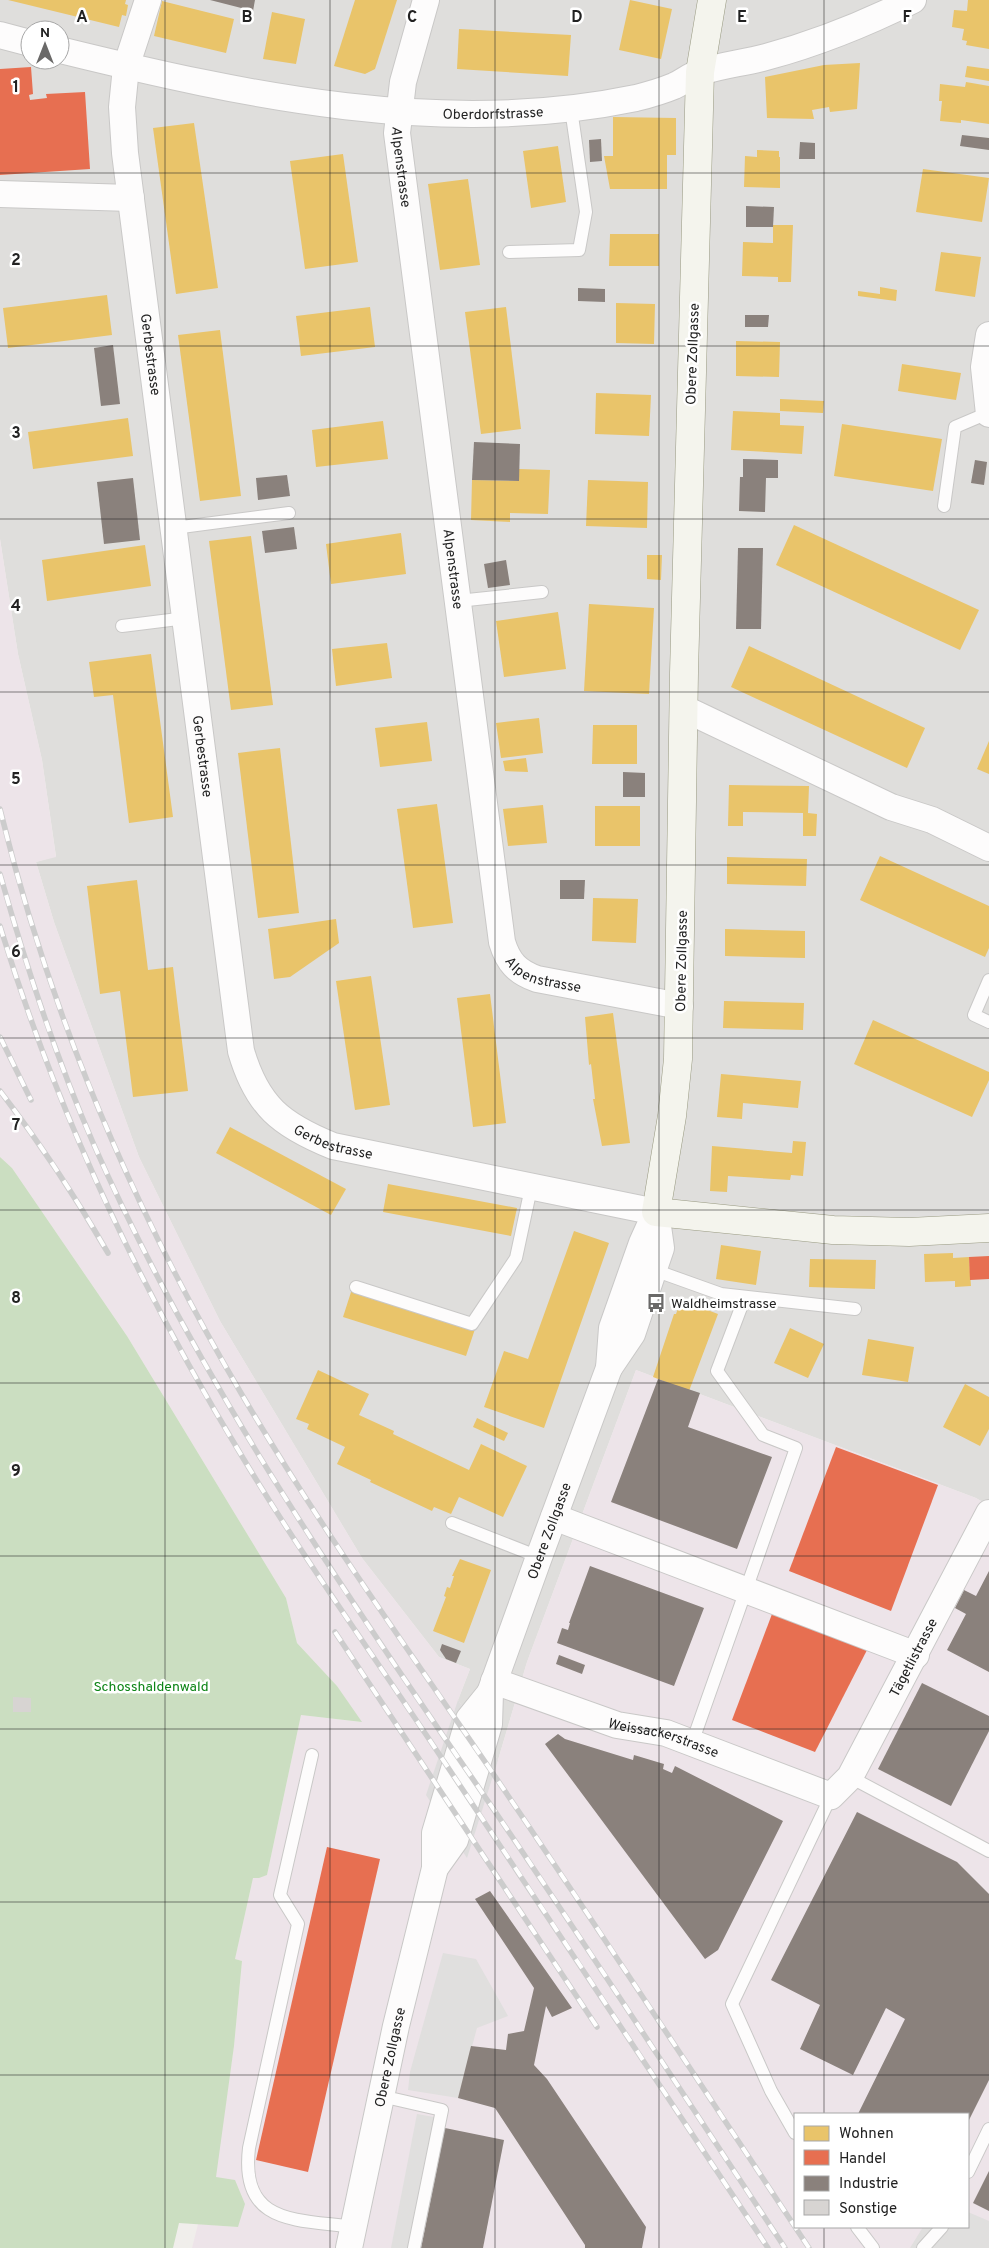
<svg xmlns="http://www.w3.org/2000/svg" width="989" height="2248" font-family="Overpass,sans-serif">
<rect width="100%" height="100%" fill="#f0eeeb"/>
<path fill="#dfdedc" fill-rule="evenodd" d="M0,0h989v1506l-13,-8 -340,-128 -109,292 -29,98 -40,-60 12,-31 -31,-12 -77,-99 -142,-237 -81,-164 -85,-235 -18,-60 20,-6 -14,-96 -24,-106 -18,-115zM30,30h30v30h-30z"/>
<path fill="#ede4e9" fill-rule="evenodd" d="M0,539l18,115 24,106 14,97 -20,5 18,60 85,235 81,164 142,237 77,99 31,12 -12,31 40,60 29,-98 109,-292 340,128 13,8v742h-797l6,-24 39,3 -22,-50 19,-131 8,-85 -7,-2 18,-81 14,-3 34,-160 60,7 -24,-36 -40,-43 -11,-45 -159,-262 -115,-168 -12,-11zM795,2114h173v113h-173z"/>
<path fill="#cbdec1" d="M0,1157l12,11 115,168 159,262 11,45 40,43 25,36 -61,-7 -34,160 -8,3h-6l-18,81 7,2 -8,85 -18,131 19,3 10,24 -7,23 -59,-4 -6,25h-173z"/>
<g fill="#e0dfde">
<path d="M989,1208v7l-61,5 -115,-1 1,-7 114,1z"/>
<path d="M443,1953l33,6 32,57 -31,12 -19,70 -50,-8 2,-18z"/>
<path d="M417,2114l17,3 -24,131h-19z"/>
<path d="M968,2212l21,9v27h-79l13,-21h45z"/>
</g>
<path fill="#dedddd" d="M458,1700l40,60 -31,98 -41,-63z"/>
<g fill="#e9c46a">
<path d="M8,0h118l-1,4 3,1 -2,11 -4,-1 -3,12z"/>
<path d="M355,0h42l-22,69 -10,5 -31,-8z"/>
<path d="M630,0l42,9 -11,50 -42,-9z"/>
<path d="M968,0h21v49l-23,-4 1,-4 -5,-1 2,-11 -12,-2 2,-17 13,1z"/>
<path d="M162,1l72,18 -8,34 -72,-17z"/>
<path d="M272,12l33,7 -9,45 -33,-5z"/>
<path d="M459,29l112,6 -3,41 -111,-7z"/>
<path d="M860,63l-3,46 -27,3 -1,-5 -17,3 2,9 -47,-1 -2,-41 59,-12z"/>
<path d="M967,66l22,3v12l-24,-4z"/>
<path d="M966,82l23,4v38l-28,-4v3l-21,-2 2,-20h-3l1,-17 25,3z"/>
<path d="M613,117l63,1v37h-9v34h-57l-6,-33h9z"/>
<path d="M194,123l24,165 -42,6 -23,-166z"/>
<path d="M558,146l8,56 -35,6 -8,-57z"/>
<path d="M757,150l22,1v6h1v31l-36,-1 1,-31 12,1z"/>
<path d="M343,154l15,108 -53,7 -15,-108z"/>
<path d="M923,169l66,9 -7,44 -66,-10z"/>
<path d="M468,179l12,86 -40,5 -12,-86z"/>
<path d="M773,225h20l-2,57h-13v-5l-36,-1 1,-34 30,1z"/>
<path d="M610,234h49v32h-50z"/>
<path d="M941,252l40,5 -6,40 -40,-6z"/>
<path d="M880,287l17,3 -1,11 -38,-5v-5l22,3z"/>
<path d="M107,295l5,40 -104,13 -5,-40z"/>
<path d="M616,303l39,1 -1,40 -38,-1z"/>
<path d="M370,307l5,40 -74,9 -5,-40z"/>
<path d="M506,307l15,122 -40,5 -16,-122z"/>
<path d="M220,330l21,166 -41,5 -22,-166z"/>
<path d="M736,341l44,1 -1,35 -43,-1z"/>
<path d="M902,364l59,9 -5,27 -58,-9z"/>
<path d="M596,393l55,2 -2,41 -54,-2z"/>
<path d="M780,399l44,2 -1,12 -43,-2z"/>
<path d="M733,411l47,2v12l24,1 -2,28 -71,-4z"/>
<path d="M128,418l5,38 -100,13 -5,-37z"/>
<path d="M383,421l5,38 -72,8 -4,-37z"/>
<path d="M842,424l100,15 -9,52 -99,-15z"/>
<path d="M519,469l31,1 -2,44 -38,-1v9l-39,-2 1,-40 47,1z"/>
<path d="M588,480l60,2 -1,46 -61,-2z"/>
<path d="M794,525l185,85 -19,40 -184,-85z"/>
<path d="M401,533l5,41 -75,10 -5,-40z"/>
<path d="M251,536l22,169 -42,5 -22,-169z"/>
<path d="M145,545l6,41 -104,15 -5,-41z"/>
<path d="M647,555h15l-1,25 -14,-1z"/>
<path d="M589,604l65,4 -5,86 -65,-3z"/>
<path d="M558,612l8,57 -62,8 -8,-56z"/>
<path d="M387,643l5,35 -56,8 -4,-37z"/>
<path d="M749,646l176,82 -18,40 -176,-81z"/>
<path d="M151,654l22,163 -44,6 -16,-128 -19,2 -5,-35z"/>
<path d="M539,718l4,35 -42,5 -5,-35z"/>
<path d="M427,722l5,39 -52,6 -5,-39z"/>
<path d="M593,725h44v39h-45z"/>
<path d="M989,741v33l-12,-5z"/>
<path d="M280,748l19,165 -41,5 -20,-165z"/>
<path d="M526,758l2,14 -23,-1 -2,-10z"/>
<path d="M729,785l80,1 -1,27 9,1 -1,22h-13v-23l-60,-1v14h-15z"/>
<path d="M437,804l16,119 -40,5 -16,-119z"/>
<path d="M543,805l4,38 -39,3 -5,-37z"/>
<rect x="595" y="806" width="45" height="40"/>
<path d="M880,856l109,50v42l-4,9 -125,-57z"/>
<path d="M727,857l80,2 -1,27 -79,-2z"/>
<path d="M137,880l11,90 25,-3 15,124 -55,6 -13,-106 -20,3 -13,-108z"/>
<path d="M593,898l45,1 -2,44 -44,-2z"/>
<path d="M336,919l3,24 -49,34 -16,2 -6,-50z"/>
<path d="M725,929l80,2v27l-80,-2z"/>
<path d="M371,976l19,129 -35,5 -19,-129z"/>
<path d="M490,994l16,129 -33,4 -16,-129z"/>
<path d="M724,1001l80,2 -1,27 -80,-2z"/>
<path d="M613,1013l17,130 -28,3 -9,-47h2l-4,-35 -2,1 -4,-48z"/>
<path d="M873,1020l116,52v8l-17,37 -118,-53z"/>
<path d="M721,1074l80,7 -3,27 -55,-5 -1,16 -25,-2z"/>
<path d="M230,1127l116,62 -15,26 -115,-62z"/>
<path d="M793,1141l13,1 -3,34 -12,-1 -1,5 -62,-4 -1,16 -17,-1 2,-45 80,7z"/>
<path d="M388,1184l129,24 -6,28 -128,-24z"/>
<path d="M574,1231l35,12 -65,185 -60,-21 20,-56 24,8z"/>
<path d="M721,1245l40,6 -5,34 -40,-6z"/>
<path d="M953,1253v5l16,-1 2,29 -16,1v-6l-30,1 -1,-28z"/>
<path d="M810,1259l66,1 -1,29 -66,-2z"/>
<path d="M352,1289l123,40 -9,27 -123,-39z"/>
<path d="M681,1300l37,14 -29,77 -36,-14 21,-63h2z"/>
<path d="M790,1328l34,16 -16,34 -34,-15z"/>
<path d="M868,1339l46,8 -6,35 -46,-7z"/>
<path d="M318,1370l51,24 -10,21 35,16 -1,3 76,36 12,-26 46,22 -24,51 -44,-20 -8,17 -17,-7 -2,4 -62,-29 1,-2 -34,-16 8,-17 -38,-18 2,-5 -13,-5z"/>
<path d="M965,1384l24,13v32l-9,17 -37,-19z"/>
<path d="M477,1418l31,15 -4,8 -31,-14z"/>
<path d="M460,1559l31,11 -27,73 -31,-12 13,-34 -2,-1 3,-9 3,1 4,-12h-2z"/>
</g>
<g fill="#e76f51">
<path d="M31,67l2,27 -4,1 1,5 17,-2 -1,-4 39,-2 5,77 -90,6v-106z"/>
<path d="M989,1256v23l-19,1 -1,-23z"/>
<path d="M836,1447l102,38 -47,126 -102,-40z"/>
<path d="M772,1614l95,36 -52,102 -83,-32z"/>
<path d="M327,1847l53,12 -72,313 -52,-12z"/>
</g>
<g fill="#8a817c">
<path d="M210,0h45l-2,11z"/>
<path d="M962,135l27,3v12l-29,-4z"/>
<path d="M601,139l1,22 -12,1 -1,-22z"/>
<path d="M800,142l15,1v16h-16z"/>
<path d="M746,206l28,1 -1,20h-27z"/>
<path d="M578,288l27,1v13l-27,-1z"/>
<path d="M745,315h24l-1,12h-23z"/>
<path d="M113,345l7,59 -19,2 -7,-58z"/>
<path d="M474,442l46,2 -1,37 -47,-1z"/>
<path d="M743,459l35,1v18h-12l-1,34 -26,-1 1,-34h3z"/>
<path d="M975,460l12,2 -3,23 -13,-2z"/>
<path d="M287,475l3,21 -32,4 -2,-22z"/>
<path d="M133,478l7,62 -36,4 -7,-62z"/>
<path d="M294,527l3,22 -32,4 -3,-22z"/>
<path d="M738,548h25l-2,81h-25z"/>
<path d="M506,560l4,25 -22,3 -4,-24z"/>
<path d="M623,772l22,1v24h-22z"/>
<path d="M560,880h25l-1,19h-24z"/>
<path d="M658,1379l42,14 -12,34 84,30 -35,92 -126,-47z"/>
<path d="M590,1566l114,42 -30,78 -117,-43 5,-15 6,2 2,-7h-1z"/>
<path d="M989,1571v101l-42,-22 19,-36 -11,-6 9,-18 12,6z"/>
<path d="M442,1644l19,7 -5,12 -10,-4 -6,-9z"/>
<path d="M559,1655l26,10 -3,9 -26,-10z"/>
<path d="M922,1683l67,33v15l-38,75 -73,-37z"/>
<path d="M558,1734l7,5 68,21 1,-5 30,9 -1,5 9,4 3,-7 108,55 -65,129 -13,9 -160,-215z"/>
<path d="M857,1812l100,50 32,32v186l-21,42v-8h-110l47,-95 -19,-11 -33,67 -53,-26 20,-44 -49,-25z"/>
<path d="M490,1891l82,117 -20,9 -6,-11 -12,59 13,14 99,148 -4,21h-57v-3l-90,-137 -37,-10 13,-52 35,4 2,-16 16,-3 10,-43 -59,-89z"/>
<path d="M445,2128l59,12 -21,108h-62z"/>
<path d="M989,2171v40l-16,-8z"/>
</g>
<path fill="#d7d4d2" d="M13,1697l18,1v14h-18z"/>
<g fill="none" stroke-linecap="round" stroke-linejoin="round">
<g stroke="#c9c8c7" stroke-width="14">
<g id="lane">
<path d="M509,252l70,-2 7,-38 -15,-103"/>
<path d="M944,506l11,-79 33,-14"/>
<path d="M174,528l115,-15"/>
<path d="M458,601l84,-9"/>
<path d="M122,626l64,-8"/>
<path d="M989,980l-15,35 15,7"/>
<path d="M654,1270l67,24 134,15"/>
<path d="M356,1287l116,37 44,-66 15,-70"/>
<path d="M452,1523l87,34"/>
<path d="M692,1743l104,-295 -33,-13 -46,-64 28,-74"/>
<path d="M312,1755l-32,140 18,29 -49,224c-9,77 47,71 104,79"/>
<path d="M850,1777l139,74"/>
<path d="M381,2096l61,14 -28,138"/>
<path d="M795,2133l-24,-42 -39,-87 99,-208"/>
<path d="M968,2172l21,-43"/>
<path d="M857,2227l16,21"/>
<path d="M923,2248l19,-21"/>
</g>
</g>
<g stroke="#c9c8c7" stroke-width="28">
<g id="street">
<path id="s1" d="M148,0l-22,67 -4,40 3,46 116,898c16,55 40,74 92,95l323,66"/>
<path id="s2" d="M426,0l-23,82 -6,51 105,809c6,20 15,30 35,37l143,27"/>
<path d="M0,35l30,8"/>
<path id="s3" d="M60,50c187,46 384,88 576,48 12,-3 26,-7 38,-12 9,-4 17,-11 27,-14 21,-7 43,-9 65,-15 52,-14 99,-33 147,-57"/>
<path d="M0,194l131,4"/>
<path d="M989,335l-5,32 5,47"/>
<path d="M685,709l206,98 41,13 57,28"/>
<path d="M609,1368l3,-40 30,-85 14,-31"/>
<path d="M554,1517l362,138"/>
<path id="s4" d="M494,1681l123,44 49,8 165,63 19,-19 139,-264"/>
<path id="s5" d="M435,1868l20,-28 34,-116 1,-31 49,-136 70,-189 23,-34 29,-86 -5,-36"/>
<path id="s6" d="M349,2248l47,-222 39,-158v-35l34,-114 21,-26"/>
</g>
</g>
<g stroke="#999a82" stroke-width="29">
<path id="secondary" d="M712,0l-12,72 -16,601 -6,386 -6,57 -16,96 177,18 76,2 80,-4"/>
</g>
<use href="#lane" stroke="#fdfcfc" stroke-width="12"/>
<use href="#street" stroke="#fdfcfc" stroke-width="26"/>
<use href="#secondary" stroke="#f4f4ed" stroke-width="28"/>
<g stroke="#ccc" stroke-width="5.5">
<g id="rail">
<path d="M0,809c50,206 134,402 241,584 76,130 164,252 249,376 108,159 213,319 319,479"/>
<path d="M0,874c26,92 56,184 94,271 96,218 229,416 363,611 112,162 219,328 328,492"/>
<path d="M0,926c57,188 141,364 243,532 61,101 130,197 196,296 110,164 219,329 329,494"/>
<path d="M0,1037l31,63"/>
<path d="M0,1091c40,52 75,105 108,162"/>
<path d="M335,1632l262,395"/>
</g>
</g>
<use href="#rail" stroke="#fff" stroke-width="4" stroke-dasharray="11" stroke-linecap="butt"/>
</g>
<path fill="none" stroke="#222" stroke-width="1" stroke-opacity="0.55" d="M165,0v2248M330,0v2248M495,0v2248M659,0v2248M824,0v2114M0,173h989M0,346h989M0,519h989M0,692h989M0,865h989M0,1038h989M0,1210h989M0,1383h989M0,1556h989M0,1729h989M0,1902h989M0,2075h989M824,2227v21"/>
<defs>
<g id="bus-bare" transform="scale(1.5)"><path d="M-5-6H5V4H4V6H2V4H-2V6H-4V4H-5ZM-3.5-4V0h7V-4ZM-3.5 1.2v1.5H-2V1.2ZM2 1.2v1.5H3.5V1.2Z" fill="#6a6968" stroke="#fff" stroke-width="2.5" paint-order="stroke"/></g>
</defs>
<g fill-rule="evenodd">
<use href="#bus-bare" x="656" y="1303"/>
</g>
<g text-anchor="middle" stroke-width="5" stroke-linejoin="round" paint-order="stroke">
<g font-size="14" fill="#222" stroke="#fff">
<text dy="5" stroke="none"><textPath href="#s3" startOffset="439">Oberdorfstrasse</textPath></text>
<text dy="5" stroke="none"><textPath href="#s2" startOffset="171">Alpenstrasse</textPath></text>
<text transform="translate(692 354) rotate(-88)" y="5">Obere Zollgasse</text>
<text dy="5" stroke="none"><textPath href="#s1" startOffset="360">Gerbestrasse</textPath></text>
<text dy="5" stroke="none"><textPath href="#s2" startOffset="576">Alpenstrasse</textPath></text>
<text dy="5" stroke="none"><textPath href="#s1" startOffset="765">Gerbestrasse</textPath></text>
<text transform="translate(681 961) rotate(-89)" y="5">Obere Zollgasse</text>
<text dy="5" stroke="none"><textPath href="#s2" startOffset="1010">Alpenstrasse</textPath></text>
<text dy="5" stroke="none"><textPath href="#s1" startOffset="1200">Gerbestrasse</textPath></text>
<text dy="5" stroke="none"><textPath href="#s5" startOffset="359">Obere Zollgasse</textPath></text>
<text dy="5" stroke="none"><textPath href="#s4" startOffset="519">Tägetlistrasse</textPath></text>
<text dy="5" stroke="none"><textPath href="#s4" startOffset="179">Weissackerstrasse</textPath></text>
<text dy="5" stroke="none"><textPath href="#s6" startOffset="195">Obere Zollgasse</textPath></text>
</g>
<g font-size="14" fill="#222" stroke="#fff" text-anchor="start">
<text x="671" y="1308">Waldheimstrasse</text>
</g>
<g font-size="14" fill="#0c8416" stroke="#fff">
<text x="151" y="1691">Schosshaldenwald</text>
</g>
</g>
<g font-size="16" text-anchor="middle" font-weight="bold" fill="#222" stroke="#fff" stroke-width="5" stroke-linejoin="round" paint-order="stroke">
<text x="82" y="22">A</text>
<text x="247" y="22">B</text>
<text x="412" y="22">C</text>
<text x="577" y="22">D</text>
<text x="742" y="22">E</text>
<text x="907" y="22">F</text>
<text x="16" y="92">1</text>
<text x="16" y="265">2</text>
<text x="16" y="438">3</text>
<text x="16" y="611">4</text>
<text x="16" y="784">5</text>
<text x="16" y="957">6</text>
<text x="16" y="1130">7</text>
<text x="16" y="1303">8</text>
<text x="16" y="1476">9</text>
</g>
<rect x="794" y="2113" width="175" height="115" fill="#ffffff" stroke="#a7a7a7"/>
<rect x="804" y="2126" width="25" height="15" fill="#e9c46a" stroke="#a7a7a7"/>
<text x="839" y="2138" font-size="15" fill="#222222">Wohnen</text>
<rect x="804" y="2150" width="25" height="15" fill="#e76f51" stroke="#a7a7a7"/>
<text x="839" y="2163" font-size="15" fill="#222222">Handel</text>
<rect x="804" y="2176" width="25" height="15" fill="#8a817c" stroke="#a7a7a7"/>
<text x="839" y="2188" font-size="15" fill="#222222">Industrie</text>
<rect x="804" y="2200" width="25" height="15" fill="#d7d4d2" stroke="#a7a7a7"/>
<text x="839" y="2213" font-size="15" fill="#222222">Sonstige</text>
<g transform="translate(45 45)"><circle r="24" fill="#ffffff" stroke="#a7a7a7"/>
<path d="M0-4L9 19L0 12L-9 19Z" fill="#6a6968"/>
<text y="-8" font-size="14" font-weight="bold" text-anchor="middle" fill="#222222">N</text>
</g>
</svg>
